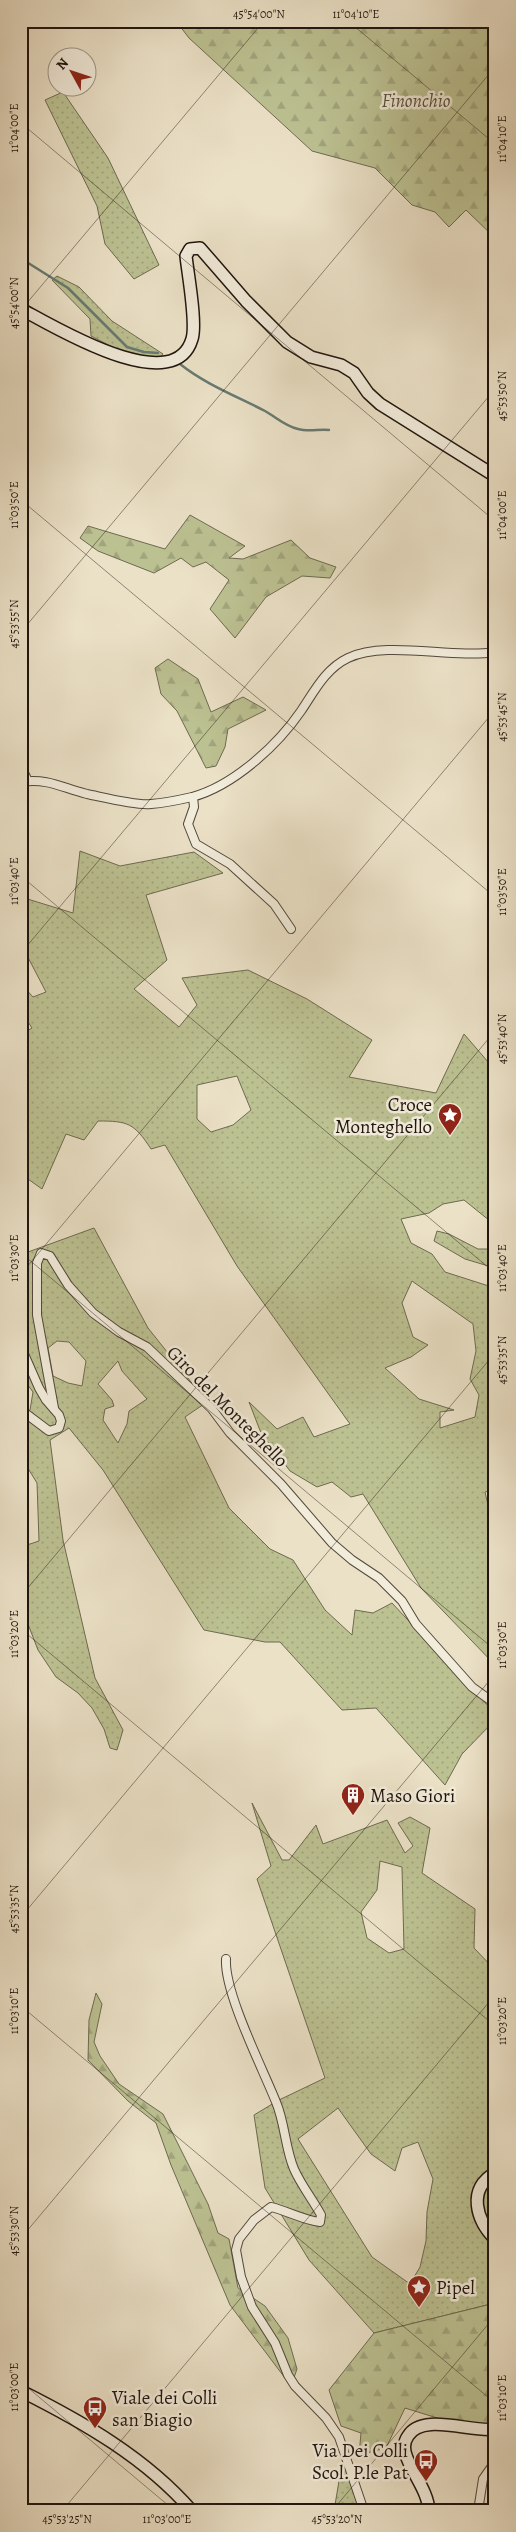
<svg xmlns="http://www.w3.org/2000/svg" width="516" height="2532" font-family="Alegreya,serif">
<defs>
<pattern id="grass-dots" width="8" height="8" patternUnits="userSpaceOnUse" patternTransform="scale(1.25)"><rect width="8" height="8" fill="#bcc192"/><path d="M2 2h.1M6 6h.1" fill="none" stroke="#a1a57d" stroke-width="1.8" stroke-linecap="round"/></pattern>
<pattern id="forest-firs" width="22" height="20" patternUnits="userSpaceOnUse" patternTransform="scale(1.25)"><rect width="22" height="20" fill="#bcc192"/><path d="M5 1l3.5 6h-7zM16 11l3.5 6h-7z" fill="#a1a57d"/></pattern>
</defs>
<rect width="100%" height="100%" fill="#ebe1c7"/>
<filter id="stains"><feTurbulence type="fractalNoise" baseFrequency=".004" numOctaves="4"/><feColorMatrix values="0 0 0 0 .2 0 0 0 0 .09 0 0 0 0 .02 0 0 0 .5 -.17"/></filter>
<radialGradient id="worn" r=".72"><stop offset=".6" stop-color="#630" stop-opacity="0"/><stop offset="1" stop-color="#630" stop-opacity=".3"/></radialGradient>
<g fill="url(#grass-dots)" stroke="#6e6a50" fill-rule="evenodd">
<path d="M63,92l45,66 51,107 -25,14 -29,-35 -8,-38 -52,-106z"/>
<path d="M57,276l22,11 33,34 51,33 -4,5 -27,-2 -41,-21 -1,-17 -38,-39z"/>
<path d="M80,851l40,15 74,-14 29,21 -77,22 21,65 -33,29 45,38 18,-22 -15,-27 66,-8 59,29 65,41 -23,37 87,16 28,-59 31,36v155l-31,-25 -21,4 -14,9 -28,6 10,24 21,11 13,18 50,16v149l-7,-7 7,27v33l-10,2 3,13 7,6v154l-74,-77 -58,-94 -12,3 -19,-15 -15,5 -27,-16 -29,-38 -12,-31 28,27 26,-12 11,20 36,-13 -113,-158 -72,-121 -14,4c-17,-26 -23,-28 -53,-28l-14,19 -18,-6 -24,55 -21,-15v-139l11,-7 -11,-17v-27l12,13 13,-5 -25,-48v-47l52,16zM237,1076l14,34 -18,15 -22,7 -14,-13v-34zM412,1281l61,43 3,27 -6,28 9,16 -4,22 -35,11v-16l14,-2 -35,-11 -34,-31 26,-11 17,-12 -15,-8 -11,-34z"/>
<path d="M94,1228l54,100 59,74 -22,15 44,91 41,41 23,11 32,50 27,25 3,-25 18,3 19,-10 99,106 4,-1v12l-33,34 -17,31 -69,-77 -34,2 -62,-68h-15l-61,-12 -101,-160 -34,-42 -19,12 13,100 32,138 28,52 -6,20 -7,-2 -6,-19 -12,-21 -14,-15 -22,-16 -18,-27 -17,-44v-59l18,-6 -2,-58 -16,-26v-40l9,-7 3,-18 -12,-16v-129l7,5zM57,1341l12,1 17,19 -4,25 -14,-3 -15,-7 -5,-28zM118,1361l4,10 25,28 -18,12 -2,13 -9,19 -15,-23 2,-11 9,-3 -2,-6 -14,-16z"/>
<path d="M437,1231l12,3 29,15h17v19l-30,-9 -31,-18z"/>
<path d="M252,1803l30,57h7l27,-35 7,19 64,-24 18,33 8,-7 -15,-23 12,-6 20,11 -8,45 53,36 -1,39 21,22v333l-121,30 -65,-73 -44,-72 -11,-73 25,-15 46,-22 -68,-199 14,-13zM380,1861l22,6 2,82 -15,4 -22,-15 -6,-26 16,-22zM338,2108l33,46 24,17 7,-23 16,-6 15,37 -6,33 -1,29 -6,26 -10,17 -38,-27 -74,-118z"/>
<path d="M342,2463l4,2 16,46h-28z"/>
</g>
<g fill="url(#forest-firs)" stroke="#6e6a50">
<path d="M176,21h319v217l-29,-28 -17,17 -14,-15 -23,-7 -37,-37 -63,-17 -123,-113z"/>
<path d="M190,515l55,31 -16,12 14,1 48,-19 19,18 26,9 -6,11 -28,-2 -36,21 -31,41 -25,-29 19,-29 -23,-18 -13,5 -12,-9 -27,15 -56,-22 -18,-13 8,-12 77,23z"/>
<path d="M168,659l30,20 13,33 32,-15 23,13 -38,19 -3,18 -9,19 -10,2 -29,-57 -16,-17 -6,-26z"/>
<path d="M96,1993l6,11 -8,38 6,14 19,28 44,30 45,90 10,29 11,6 9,49 27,18 23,32 9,31 -6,17 -61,-81 -59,-140 -15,-42 -28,-22 -40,-41 1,-40z"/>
<path d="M495,2303v133l-90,-28 -19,40 -27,7 2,-22 -20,-7 -12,-36 45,-57z"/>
</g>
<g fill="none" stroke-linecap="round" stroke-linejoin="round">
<g stroke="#687a72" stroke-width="2.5">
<path d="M21,254l4,7 43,27 59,59 17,5 14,1"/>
<path d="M180,364c25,20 56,32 85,47 11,6 20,15 33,18 10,3 21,0 31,1"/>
</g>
<g stroke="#52473c" stroke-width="10">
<g id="street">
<path d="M21,767l7,14"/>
<path d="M21,782c28,-4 41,6 66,12 15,3 50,12 64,10 13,-1 28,-4 41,-7 41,-11 85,-51 109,-86 13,-19 24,-42 47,-53 39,-18 103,1 147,-6"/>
<path d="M193,797l1,10 -6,17 8,20 34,20 44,40 17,25"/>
<path d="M21,1347l18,41 7,12 13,15 2,6 -2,7 -10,3 -28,-21"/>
<path d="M54,1408l-17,-93v-52l4,-10 9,3 18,29 25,28 26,19 28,15 65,62 18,24 51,51 51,59 20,17 27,18 23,23 14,23 56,63 18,13 5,1"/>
<path d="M226,1959c-2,34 37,110 50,143 9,21 9,46 18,67 7,16 19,31 27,46l-1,7c-17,-2 -32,-11 -49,-15l-17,13 -15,19 -3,11 5,27 11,30 23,36 13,32 7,11 31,32 13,19 25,74"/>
<path d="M478,2511l5,-32 12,-17"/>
</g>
</g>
<g stroke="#1f140e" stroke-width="14">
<g id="secondary">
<path d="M21,309c32,17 153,91 171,30 5,-16 -4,-64 -6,-83l4,-7 10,-1 46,53 41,41 24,15 30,8 13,8 14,20 12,11 115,72"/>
<path d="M495,2173c-28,16 -19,47 0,66"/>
<path d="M21,2391c62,31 125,67 171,120"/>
<path d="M429,2511c-1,-19 -15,-35 -22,-53 -3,-7 -4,-15 1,-22 14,-24 64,-3 87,-7"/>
</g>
</g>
<use href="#street" stroke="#f2ecdb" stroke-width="8"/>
<use href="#secondary" stroke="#f2ecdb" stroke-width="11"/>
</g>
<path fill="none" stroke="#1f140e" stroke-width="1" stroke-opacity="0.45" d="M348,21l147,123M21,123l474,398M21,310l243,-289M21,500l474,397M21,632l474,-565M21,876l474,397M21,953l474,-564M21,1253l474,397M21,1274l474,-564M21,1596l474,-565M21,1629l474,397M21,1917l474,-564M21,2006l474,397M21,2238l474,-564M21,2382l154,129M62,2511l433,-516M332,2511l163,-195"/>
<defs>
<g id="sight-pin" transform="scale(1.25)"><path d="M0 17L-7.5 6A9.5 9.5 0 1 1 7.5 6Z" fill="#8f2418" stroke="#f2ecdb"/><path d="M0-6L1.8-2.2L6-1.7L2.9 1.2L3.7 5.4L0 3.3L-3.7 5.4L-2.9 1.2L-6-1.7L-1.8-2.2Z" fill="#fff"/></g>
<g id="building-pin" transform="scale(1.25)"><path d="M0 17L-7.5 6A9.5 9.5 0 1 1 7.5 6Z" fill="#8f2418" stroke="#f2ecdb"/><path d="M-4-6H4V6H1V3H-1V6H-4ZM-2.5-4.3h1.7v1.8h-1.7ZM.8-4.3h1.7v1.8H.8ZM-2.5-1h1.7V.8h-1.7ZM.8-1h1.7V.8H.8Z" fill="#fff"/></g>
<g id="bus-pin" transform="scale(1.25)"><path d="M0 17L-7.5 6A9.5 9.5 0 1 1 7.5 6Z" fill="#8f2418" stroke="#f2ecdb"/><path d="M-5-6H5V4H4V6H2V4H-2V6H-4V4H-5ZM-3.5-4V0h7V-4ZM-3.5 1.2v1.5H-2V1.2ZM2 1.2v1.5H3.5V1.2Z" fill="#fff"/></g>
</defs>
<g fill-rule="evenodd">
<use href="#sight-pin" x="450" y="1115"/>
<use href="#building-pin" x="353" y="1795"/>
<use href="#sight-pin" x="419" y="2287"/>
<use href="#bus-pin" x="95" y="2408"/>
<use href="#bus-pin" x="426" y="2461"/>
</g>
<g text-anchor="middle" stroke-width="5" stroke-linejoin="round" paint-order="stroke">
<g font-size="19" font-style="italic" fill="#56513c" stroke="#f2ecdb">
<text x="416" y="107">Finonchio</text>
</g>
<g font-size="19" fill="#1f140e" stroke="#f2ecdb" text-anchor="start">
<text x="432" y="1111" text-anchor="end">Croce<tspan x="432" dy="22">Monteghello</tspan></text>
<text x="370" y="1802">Maso Giori</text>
<text x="436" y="2294">Pipel</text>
<text x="112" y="2404">Viale dei Colli<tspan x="112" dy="22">san Biagio</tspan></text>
<text x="408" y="2457" text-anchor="end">Via Dei Colli<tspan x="408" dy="22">Scol. P.le Pat</tspan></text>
</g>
<g font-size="19" fill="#1f140e" stroke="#f2ecdb">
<text transform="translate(228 1406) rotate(45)" y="7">Giro del Monteghello</text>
</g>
</g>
<rect width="516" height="2532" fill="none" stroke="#ebe1c7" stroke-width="55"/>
<g transform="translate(72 72) rotate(310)"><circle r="24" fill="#f2ecdb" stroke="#9e9689"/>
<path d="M0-4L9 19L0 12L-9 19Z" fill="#8f2418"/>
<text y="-8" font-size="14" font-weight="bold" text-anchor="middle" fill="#1f140e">N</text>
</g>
<rect x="28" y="28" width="460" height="2476" fill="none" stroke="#1f140e" stroke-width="2"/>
<g font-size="12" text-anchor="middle" fill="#1f140e">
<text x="259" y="18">45°54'00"N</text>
<text x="356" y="18">11°04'10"E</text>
<text transform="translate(14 128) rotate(-90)" y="4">11°04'00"E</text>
<text transform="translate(502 139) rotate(-90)" y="4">11°04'10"E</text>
<text transform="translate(14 303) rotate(-90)" y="4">45°54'00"N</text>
<text transform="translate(502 396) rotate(-90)" y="4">45°53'50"N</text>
<text transform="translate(14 505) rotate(-90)" y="4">11°03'50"E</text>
<text transform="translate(502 515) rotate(-90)" y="4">11°04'00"E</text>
<text transform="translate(14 624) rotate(-90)" y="4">45°53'55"N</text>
<text transform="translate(502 717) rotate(-90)" y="4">45°53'45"N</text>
<text transform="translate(14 881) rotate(-90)" y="4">11°03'40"E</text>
<text transform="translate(502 892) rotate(-90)" y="4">11°03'50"E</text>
<text transform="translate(502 1039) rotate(-90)" y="4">45°53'40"N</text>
<text transform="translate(14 1258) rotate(-90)" y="4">11°03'30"E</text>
<text transform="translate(502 1268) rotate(-90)" y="4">11°03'40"E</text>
<text transform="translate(502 1360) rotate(-90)" y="4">45°53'35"N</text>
<text transform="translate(14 1634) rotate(-90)" y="4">11°03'20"E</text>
<text transform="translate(502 1645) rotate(-90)" y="4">11°03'30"E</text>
<text transform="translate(14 1909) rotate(-90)" y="4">45°53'35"N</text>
<text transform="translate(14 2011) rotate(-90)" y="4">11°03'10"E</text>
<text transform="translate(502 2021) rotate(-90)" y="4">11°03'20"E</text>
<text transform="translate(14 2231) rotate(-90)" y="4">45°53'30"N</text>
<text transform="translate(14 2387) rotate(-90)" y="4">11°03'00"E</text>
<text transform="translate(502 2398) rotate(-90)" y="4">11°03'10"E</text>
<text x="67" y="2523">45°53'25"N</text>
<text x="167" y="2523">11°03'00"E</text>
<text x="337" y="2523">45°53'20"N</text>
</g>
<rect width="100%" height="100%" filter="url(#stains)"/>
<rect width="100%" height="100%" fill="url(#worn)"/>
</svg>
